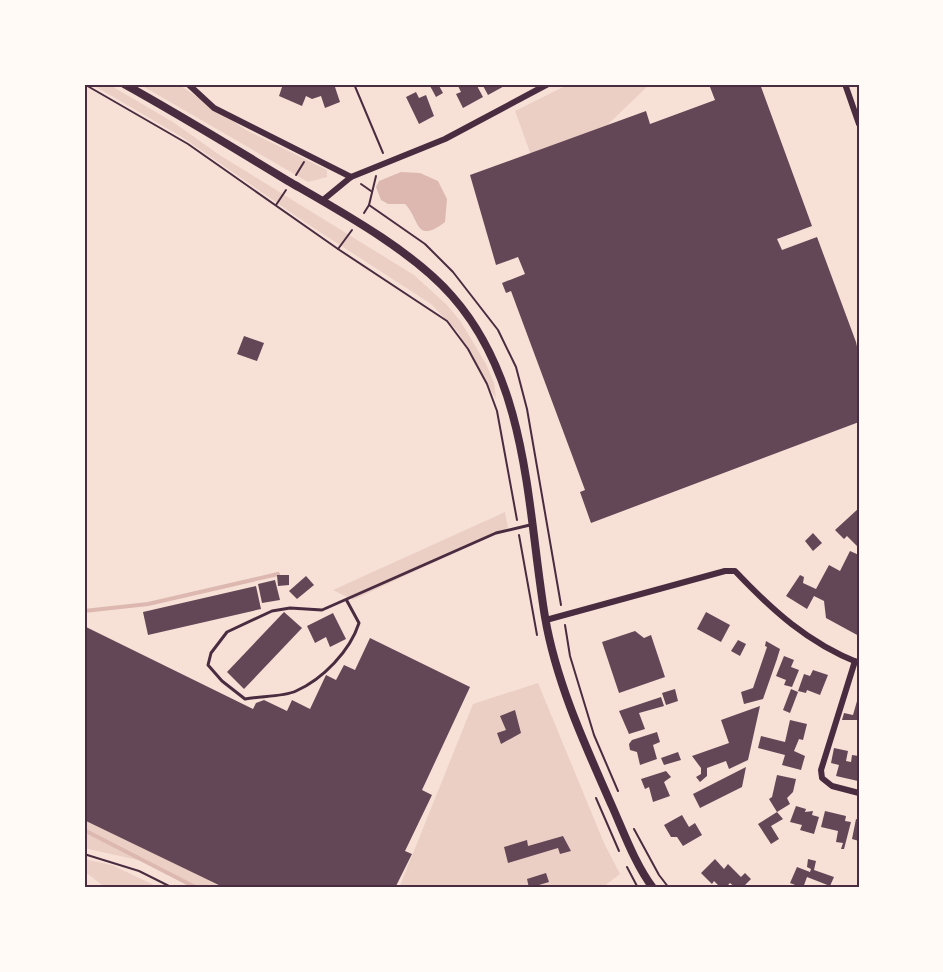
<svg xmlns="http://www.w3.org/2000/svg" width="943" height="972" font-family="Jost,sans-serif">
<rect width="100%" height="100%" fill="#f7e1d7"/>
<g fill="#ebcfc5">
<path d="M91,84h17l65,38 48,34 193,119 33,30 14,17 25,42 8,19 2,16 -38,-67 -27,-28 -125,-81 -124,-86z"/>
<path d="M139,84h39l68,46 81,40v7l-19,5z"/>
<path d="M569,84h81l-49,47 -69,27 -17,-47z"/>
<path d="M505,512l3,16 -155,72 -20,-10z"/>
<path d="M538,683l66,160 16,31 -18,14h-203l74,-184z"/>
<path d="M84,817l146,71h-37l-51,-27 -58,-13z"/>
<path d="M84,859l28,6 48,23h-54l-22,-17z"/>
</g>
<path fill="#dcb8b0" d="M401,172l19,1 18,8 9,18 -2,23c-30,23 -25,-3 -40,-18h-17l-7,-4 -5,-13 3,-6z"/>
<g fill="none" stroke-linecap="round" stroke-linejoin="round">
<g stroke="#dcb8b0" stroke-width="4">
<path d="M84,611l64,-7 130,-30"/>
<path d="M84,830l113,58"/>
</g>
</g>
<g fill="#644757">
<path d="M283,84h51l6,18 -15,6 -4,-12 -9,3 -6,-3 -4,10 -23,-10z"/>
<path d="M429,84h9l5,9 -7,4z"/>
<path d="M457,84l14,2 5,-2 7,13 -20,11 -7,-14 5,-2z"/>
<path d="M482,84h26l-20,11z"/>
<path d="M717,84h43l52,142 -35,13 5,11 35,-13 39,105 3,14v66l-268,101 -11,-31 5,-2 -74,-199 -5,2 -4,-10 23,-9 -7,-17 -22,8 -26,-90 176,-64 4,13 65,-24 -5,-13z"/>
<path d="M416,92l3,6 7,-3 8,21 -15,8 -13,-27z"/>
<path d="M244,336l20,7 -7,18 -20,-7z"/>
<path d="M859,508v38l-1,1 -11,-11 -3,3 -9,-9z"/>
<path d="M813,533l9,10 -9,8 -8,-10z"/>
<path d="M850,551l9,4v81l-33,-18 -2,-17 -10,-5 -7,13 -21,-13 14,-21 4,2 -1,6 13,6 13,-24 11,6z"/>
<path d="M277,575h12v10l-11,1z"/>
<path d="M306,576l8,9 -17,14 -8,-8z"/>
<path d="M275,580l5,20 -18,3 -4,-19z"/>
<path d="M256,586l5,23 -113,26 -5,-23z"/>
<path d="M284,612l18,16 -58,61 -17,-17z"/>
<path d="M706,612l24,13 -9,17 -24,-13z"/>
<path d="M333,613l13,26 -16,8 -4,-10 -11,6 -8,-17z"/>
<path d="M84,626l169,83 3,-6 8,-3 23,11 5,-11 18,9 16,-34 10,5 8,-15 11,5 15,-32 100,49 -48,103 10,5 -27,56 7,3 -17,34h-170l-141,-68z"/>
<path d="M635,631l9,7 7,-3 14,42 -46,16 -17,-51z"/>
<path d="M738,640l8,4 -6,12 -9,-5z"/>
<path d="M766,641l14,8 -3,10 -14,40 -19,5 -3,-12 12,-4 14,-41 -2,-1z"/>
<path d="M784,656l10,4 -3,7 8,3 -7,17 -8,-2 2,-5 -10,-4z"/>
<path d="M813,670l15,5 -8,20 -13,-5 -1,3 -8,-2 6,-17 6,2z"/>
<path d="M675,689l3,12 -12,4 -4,-12z"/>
<path d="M791,689l7,3 -8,21 -7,-3z"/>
<path d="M859,694v26h-17l2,-7 9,2z"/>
<path d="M661,697l3,9 -25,7 6,16 -16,5 -10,-23z"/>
<path d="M760,706l-12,54 -19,9 -3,-8 -19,7v8l-7,6 -4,-5 5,-3v-6l-9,-12 37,-13 -8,-23z"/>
<path d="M515,710l6,23 -20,11 -4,-11 9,-3 -6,-14z"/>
<path d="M790,720l17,4 -4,16 -4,-1 -5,12 11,5 -4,14 -19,-5 3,-10 -27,-7 3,-12 24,6z"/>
<path d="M657,732l3,10 -7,3 4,14 -17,6 -3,-13 -7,-2 -1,-6 3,-4z"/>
<path d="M834,748l14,3 -2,10 5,1 1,-7 7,1 -1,25 -22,-5 3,-11 -8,-2z"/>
<path d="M678,752l3,8 -17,5 -3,-7z"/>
<path d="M746,767l-4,20 -42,21 -7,-14z"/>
<path d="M666,771l5,6 -7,5 6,14 -17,6 -4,-15 -4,2 -4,-10z"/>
<path d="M777,775l19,4 -3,13 -6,6 3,6 -13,8 6,7 -12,7 8,13 -8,5 -13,-20 19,-12 -8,-13 3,-2z"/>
<path d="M796,806l10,3 -1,3 8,-1 -1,4 7,2 -5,17 -14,-4 2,-5 -12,-3z"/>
<path d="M825,811l21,5 -1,5 6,1 -7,27h-3l2,-6 -7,-1 2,-11 -17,-4z"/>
<path d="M682,815l7,12 6,-4 7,12 -19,11 -6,-9h-6l-7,-12z"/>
<path d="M856,819l3,1v21l-7,-2z"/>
<path d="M563,836l8,15 -11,3 -2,-6 -50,15 -4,-16 23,-7 1,6z"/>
<path d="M715,859l9,10 4,-5 13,13 4,-4 6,6 -9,9h-6l-6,-5 -5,5h-4l-7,-7 -2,3 -11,-11z"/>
<path d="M808,859l8,2 -2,9 20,7 -4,9 -23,-9 -4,11 -13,-5 7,-16 13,5 1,-3 -4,-2z"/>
<path d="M546,873l3,9 -20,6 -2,-9z"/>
</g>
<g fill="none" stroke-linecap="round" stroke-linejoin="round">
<g stroke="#4a2c40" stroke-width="2">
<path d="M84,84l104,60 150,105 109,72 21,28 19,35 10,27 20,109"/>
<path d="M354,84l29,69"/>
<path d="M296,175l8,-13"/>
<path d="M361,184l10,7"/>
<path d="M276,205l10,-15"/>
<path d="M369,205l56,39 28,28 45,58 18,37 11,42 34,196"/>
<path d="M364,213l5,-8 7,-29"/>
<path d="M338,249l14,-19"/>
<path d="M519,535l18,100"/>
<path d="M565,625l5,31 24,79 24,56"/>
<path d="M596,798l23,53"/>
<path d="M634,829l25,46 10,13"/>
<path d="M84,854l55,17 34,17"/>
<path d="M627,867l11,21"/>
</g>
<path stroke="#4a2c40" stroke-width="3" d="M347,601l12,22c-9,28 -36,56 -63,68 -13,6 -36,5 -51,8l-23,-18 -14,-16 3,-12 16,-21 45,-21 18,-3 32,2 174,-77 34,-8"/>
<g stroke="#4a2c40" stroke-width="6">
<path d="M188,84l26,24 137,69"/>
<path d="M845,84l14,40"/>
<path d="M323,200l28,-23 94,-38 103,-55"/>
<path d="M546,620l179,-49h10c37,39 73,72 124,92"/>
<path d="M855,661l-34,109 1,8 10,8 27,7"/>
</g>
<path stroke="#4a2c40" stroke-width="8" d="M124,84c56,31 110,64 164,97 52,30 125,70 164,115 77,87 75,212 93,321 11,65 40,128 67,189 12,27 23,58 41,82"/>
</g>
<rect width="943" height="972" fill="none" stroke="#fffaf5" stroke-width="171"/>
<rect x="86" y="86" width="772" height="800" fill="none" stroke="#4a2c40" stroke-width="2"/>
</svg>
